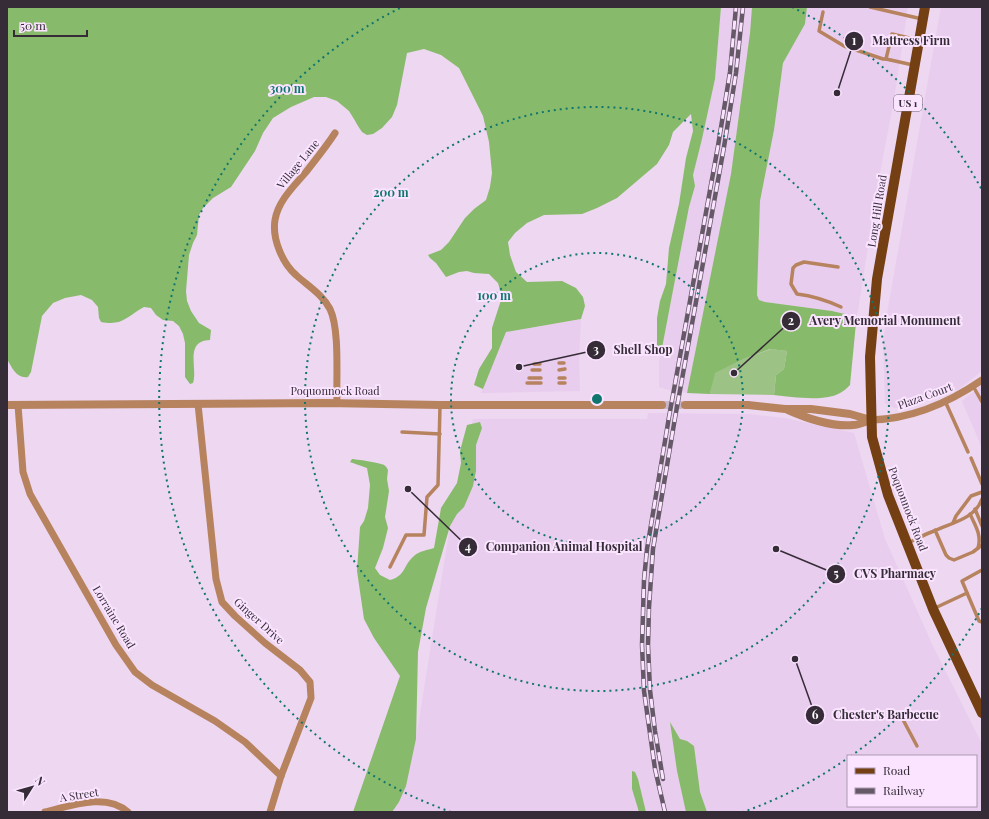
<svg xmlns="http://www.w3.org/2000/svg" width="989" height="819" font-family="'Playfair Display',serif">
<rect width="100%" height="100%" fill="#edd7f1"/>
<g fill="#e9cdee" fill-rule="evenodd">
<path d="M721,7h31l-2,26 -19,142 -44,218 -22,-4 -6,-2v-25l30,-155 6,-21 -2,-11 9,-36 13,-60z"/>
<path d="M807,7h101l-14,93 -16,83 -22,140 -11,-9 -13,-3 -67,-9 -6,-2 -2,-5 3,-94 14,-71 9,-67 22,-39z"/>
<path d="M941,7h41v364l-23,18 -55,18 -9,1 -5,-2 -5,-3 -2,-61 5,-34z"/>
<path d="M581,319l-2,36 1,36 -99,2 25,-61z"/>
<path d="M982,385v63l-20,-47z"/>
<path d="M648,413l101,1 36,4 69,15 31,106 48,107 49,98v68h-590l7,-10 17,-63 34,-213 23,-107h174zM848,756h128v50h-128z"/>
</g>
<path fill="#9cc385" d="M771,349l16,2 -3,18 -8,6 -2,20 -64,-1 4,-21 30,-14z"/>
<g fill="#88ba6b">
<path d="M7,7h714l-6,72 -13,60 -9,36 2,11 -6,21 -10,52 -17,89h-5v-30l3,-17 6,-17 3,-36 10,-44 7,-46 7,-27 -2,-17 -18,18 -4,13 -12,19 -40,34 -20,10 -15,6 -38,1 -17,8 -12,10 -7,9 2,13 6,17 11,10 35,-1 14,7 7,9 2,9 -4,13 -75,13 -23,57 -9,-4 5,-16 13,-21v-20l10,-31 -4,-14 -9,-9 -15,-1 -7,-2 -8,1 -13,5 -10,-14 -6,-5 -2,-3 13,-5 8,-8 16,-24 9,-9 12,-9 4,-13 2,-14 -3,-31 -6,-26 -24,-48 -18,-13 -17,-6 -17,4 -10,52 -5,12 -10,11 -9,6 -6,1 -5,-3 -4,-6 -4,-7 -5,-8 -12,-10 -11,-4h-12l-23,10 -18,11 -10,15 -8,18 -24,36 -18,11 -10,10 -4,7 -2,20 -4,8 -4,12 -3,36 1,10 4,10 8,12 12,7 -1,10c-26,1 -12,28 -17,43l-3,1 -5,-7v-34l-2,-9 -4,-8 -6,-5 -10,-1 -7,-5 -5,-7 -7,-1c-18,10 -21,19 -43,15l-2,-4 -1,-11 -6,-7 -11,-5 -16,3 -12,5 -11,13 -11,56 -3,5c-11,2 -16,-9 -21,-18z"/>
<path d="M752,7h55l-2,17 -22,39 -9,67 -14,71 -3,94 2,5 6,2 67,9 13,3 11,9 -6,62c-3,3 -6,6 -10,8 -14,9 -49,4 -66,2l2,-20 8,-6 3,-18 -17,-2 -26,10 -29,14 -5,21 -23,-1 44,-219 19,-141z"/>
<path d="M480,422l2,6 -6,17v26l-3,15 -9,21 -7,7 -7,12 -24,82 -8,44 -2,87 -10,47 -7,16 -7,10h-39l47,-136 -26,-38 -10,-19 -7,-48 3,-44 4,-6 4,-13 2,-23 -3,-17 -17,-6 2,-3c3,0 29,4 32,6 2,1 3,3 4,5l-1,9 2,12 -4,26 3,11 -5,20 -8,20 5,7 10,5c16,-4 13,-15 24,-24 5,-5 14,-6 20,-8l7,-40 16,-25 4,-20 -1,-12 7,-26z"/>
<path d="M670,722l10,17 7,2 7,5 6,46 7,20h-21l-9,-41z"/>
<path d="M632,771l3,1 3,7 8,33h-7l-7,-23z"/>
</g>
<g fill="none" stroke-linecap="round" stroke-linejoin="round">
<path stroke="#c8b5cc" stroke-width="8" stroke-dasharray="8 4" stroke-linecap="butt" d="M662,405h23"/>
<g stroke="#b6835e" stroke-width="3.5">
<path d="M870,7l52,12"/>
<path d="M823,12l-4,19 25,15 39,13h3"/>
<path d="M913,65l-27,-6 6,-25 26,6"/>
<path d="M838,267l-34,-5 -8,3 -3,3 -2,16 6,10c16,2 29,6 44,13"/>
<path d="M559,363h5"/>
<path d="M534,364h6"/>
<path d="M532,370h8"/>
<path d="M559,370l6,-1"/>
<path d="M529,378h12"/>
<path d="M559,378h6"/>
<path d="M527,383h14"/>
<path d="M559,383h6"/>
<path d="M973,386l9,16"/>
<path d="M945,401l23,51"/>
<path d="M402,432l38,2"/>
<path d="M971,458l11,26"/>
<path d="M975,509l7,17"/>
<path d="M970,514c5,11 12,21 8,34"/>
<path d="M953,523l3,-7 15,-20 11,-4"/>
<path d="M935,530l11,25 3,3 5,2 19,-8 9,-7"/>
<path d="M908,543c9,-4 17,-9 26,-12 17,-8 41,-12 48,-32"/>
<path d="M390,567l16,-32h18l3,-38 11,-12 2,-79"/>
<path d="M982,570l-20,11 17,40 3,1"/>
<path d="M935,608l32,-15"/>
<path d="M900,714l17,32"/>
</g>
<g stroke="#b6835e" stroke-width="7">
<path d="M335,133c-9,14 -19,26 -29,39 -12,14 -28,29 -31,48 -3,18 7,43 21,55 12,11 26,19 34,34 10,21 6,69 7,94"/>
<path d="M198,404l18,175 6,23 13,14 30,27 35,27 10,12 1,16 -30,78 -11,36"/>
<path d="M18,405l5,67 7,22 86,151 19,27 17,13 63,36 30,21 36,34"/>
<path d="M871,420c40,-1 79,-18 111,-40"/>
<path d="M45,812c25,-6 61,-20 83,0"/>
</g>
<g stroke="#b6835e" stroke-width="8">
<path d="M7,405l319,-2 114,2h222"/>
<path d="M685,405h63l37,4h26l39,5 21,6"/>
<path d="M788,410c18,8 44,17 65,15 6,0 12,-3 18,-5"/>
</g>
<path stroke="#743f13" stroke-width="10" d="M925,7l-48,272 -7,78 2,80 16,58 45,114 49,104"/>
<g stroke="#655867" stroke-width="4.5">
<g id="rail">
<path d="M663,779l-8,-48 -5,-41 -2,-45 1,-38 4,-58 22,-131 49,-271 12,-74 7,-66"/>
<path d="M665,812l-10,-43 -11,-78 -2,-46 2,-65 3,-31 22,-132 49,-271 12,-74 6,-65"/>
</g>
</g>
<use href="#rail" stroke="#fae4ff" stroke-width="3" stroke-dasharray="9" stroke-linecap="butt"/>
</g>
<g fill="none" stroke="#0f766e" stroke-width="2" stroke-dasharray="2 4">
<circle cx="597" cy="399" r="146"/>
<circle cx="597" cy="399" r="292"/>
<path d="M982 608A438 438 0 0 1 851 756M845 760A438 438 0 0 1 743 812M451 812A438 438 0 0 1 402 7M792 7A438 438 0 0 1 982 190"/>
</g>
<g text-anchor="middle" stroke-width="4" stroke-linejoin="round" paint-order="stroke">
<rect fill="#fae4ff" stroke="#706373" stroke-width="1" x="894" y="95" width="28" height="16" rx="3"/>
<g font-size="10" font-weight="bold" fill="#352c37">
<text x="908" y="107">US 1</text>
</g>
<g font-size="11" fill="#352c37" stroke="#fae4ff">
<text transform="translate(298 164) rotate(-51)" y="4">Village Lane</text>
<text transform="translate(877 211) rotate(-81)" y="4">Long Hill Road</text>
<text x="335" y="395">Poquonnock Road</text>
<text transform="translate(925 396) rotate(-20)" y="4">Plaza Court</text>
<text transform="translate(908 509) rotate(69)" y="4">Poquonnock Road</text>
<text transform="translate(114 617) rotate(59)" y="4">Lorraine Road</text>
<text transform="translate(259 621) rotate(42)" y="4">Ginger Drive</text>
<text transform="translate(79 795) rotate(-9)" y="4">A Street</text>
</g>
</g>
<circle cx="597" cy="399" r="6" fill="#0f766e" stroke="#fae4ff" stroke-width="2"/>
<g font-size="12" text-anchor="middle" font-weight="bold" fill="#0f766e" stroke="#fae4ff" stroke-width="4" stroke-linejoin="round" paint-order="stroke">
<text x="287" y="93">300 m</text>
<text x="391" y="197">200 m</text>
<text x="494" y="300">100 m</text>
</g>
<path fill="none" stroke="#352c37" stroke-width="1.5" d="M837 93L854 41M734 373L791 321M519 367L596 350M408 489L468 547M776 549L836 574M795 659L815 715"/>
<g fill="#352c37" stroke="#fae4ff" stroke-width="1.5">
<circle cx="837" cy="93" r="4"/>
<circle cx="734" cy="373" r="4"/>
<circle cx="519" cy="367" r="4"/>
<circle cx="408" cy="489" r="4"/>
<circle cx="776" cy="549" r="4"/>
<circle cx="795" cy="659" r="4"/>
<circle cx="854" cy="41" r="10"/>
<circle cx="791" cy="321" r="10"/>
<circle cx="596" cy="350" r="10"/>
<circle cx="468" cy="547" r="10"/>
<circle cx="836" cy="574" r="10"/>
<circle cx="815" cy="715" r="10"/>
</g>
<g font-size="12" text-anchor="middle" font-weight="bold" fill="#fff">
<text x="854" y="45">1</text>
<text x="791" y="325">2</text>
<text x="596" y="354">3</text>
<text x="468" y="551">4</text>
<text x="836" y="578">5</text>
<text x="815" y="719">6</text>
</g>
<g font-size="12" text-anchor="middle" font-weight="bold" fill="#352c37" stroke="#fae4ff" stroke-width="4" stroke-linejoin="round" paint-order="stroke">
<text x="911" y="45">Mattress Firm</text>
<text x="885" y="325">Avery Memorial Monument</text>
<text x="643" y="354">Shell Shop</text>
<text x="564" y="551">Companion Animal Hospital</text>
<text x="895" y="578">CVS Pharmacy</text>
<text x="886" y="719">Chester's Barbecue</text>
</g>
<rect width="989" height="819" fill="none" stroke="#352c37" stroke-width="16"/>
<rect x="847" y="755" width="130" height="52" fill="#fae4ff" stroke="#ab9aaf"/>
<rect x="855" y="768" width="20" height="6" fill="#743f13" stroke="#ab9aaf"/>
<text x="883" y="775" font-size="12" fill="#352c37">Road</text>
<rect x="855" y="788" width="20" height="6" fill="#655867" stroke="#ab9aaf"/>
<text x="883" y="795" font-size="12" fill="#352c37">Railway</text>
<g transform="translate(32 787) rotate(53)" stroke="#fae4ff" stroke-width="3" paint-order="stroke">
<path d="M0-3L7 15L0 10L-7 15Z" fill="#352c37"/>
<text y="-6" font-size="11" font-weight="bold" text-anchor="middle" fill="#352c37">N</text>
</g>
<path d="M14 30v6h73v-6" fill="none" stroke="#352c37" stroke-width="2"/>
<text x="20" y="30" font-size="12" fill="#352c37" stroke="#fae4ff" stroke-width="3" paint-order="stroke">50 m</text>
</svg>
